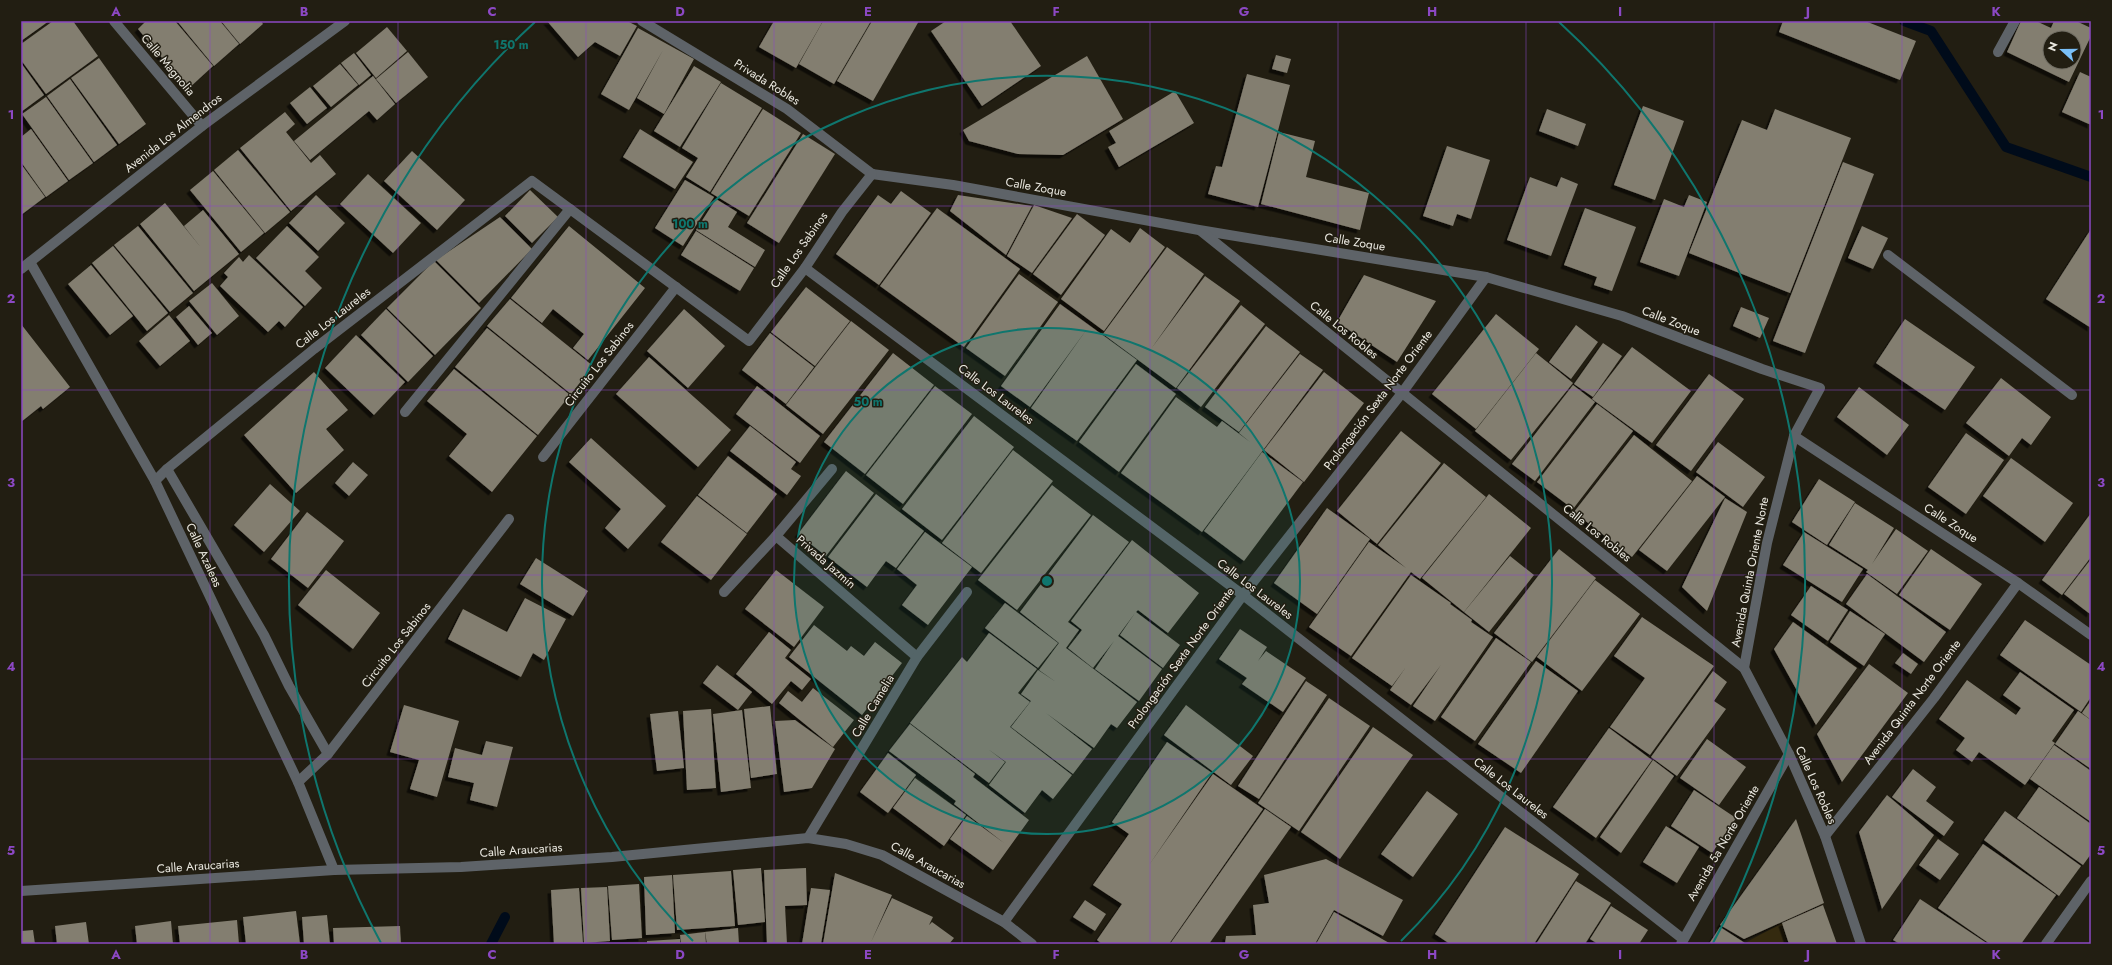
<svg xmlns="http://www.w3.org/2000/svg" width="2112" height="965" font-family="Jost,sans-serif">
<defs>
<filter id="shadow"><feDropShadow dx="-3.5" dy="3.5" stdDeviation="0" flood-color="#0009"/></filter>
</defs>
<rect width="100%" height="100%" fill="#221e12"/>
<path fill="#342a0f" d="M1782,923l5,21 -42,-1z"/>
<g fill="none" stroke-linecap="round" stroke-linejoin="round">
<g stroke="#000b1a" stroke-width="10">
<path d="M1904,21l27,10 75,116 85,30"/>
<path d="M491,944l14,-27"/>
</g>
</g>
<g fill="#837e70" fill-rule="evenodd" filter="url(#shadow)">
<path d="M21,21h28l-28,20z"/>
<path d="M53,21h20l25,35 -52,38 -25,-34v-16z"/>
<path d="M146,21h29l38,45 -25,23 -50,-60z"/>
<path d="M177,21h43l19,23 -25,22z"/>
<path d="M221,21h40l2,3 -23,20z"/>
<path d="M547,21h80l10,5 -17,30 -25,-14 -17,15z"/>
<path d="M774,21h49l-27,47 -37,-21z"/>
<path d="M823,21h48l-37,63 -35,-20z"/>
<path d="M872,21h47l-46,80 -36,-20z"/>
<path d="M946,21h64l31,45 -59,40 -51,-75z"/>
<path d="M1783,21h82l51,20 -16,39 -121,-48z"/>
<path d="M2021,21h15l15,7 3,-7h22l15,7v8l-22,46 -62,-30zM2050,38h24v24h-24z"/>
<path d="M387,27l20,24 -31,27 -20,-25z"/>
<path d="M638,28l56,31 -30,55 -27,-16 26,-48 -34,60 -28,-16z"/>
<path d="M408,52l20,25 -32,26 -20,-24z"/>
<path d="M354,53l17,22 -12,10 -18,-22z"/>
<path d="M1276,55l15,4 -4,14 -15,-4z"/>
<path d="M1087,56l36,63 -60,36 -45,-1 -49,-13 -6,-11z"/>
<path d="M99,58l47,66 -27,20 -48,-66z"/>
<path d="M21,63l23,32 -23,17z"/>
<path d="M340,64l18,21 -27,22 -18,-21z"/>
<path d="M694,66l27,16 -41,65 -26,-16z"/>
<path d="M2080,72l11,5v48l-29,-13z"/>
<path d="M1247,74l43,11 -32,122 -50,-13 8,-28 6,1z"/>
<path d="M373,76l22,28 -18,16 -8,-9 -59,49 -16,-19z"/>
<path d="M70,79l47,66 -23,17 -47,-66z"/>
<path d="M721,83l41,25 -52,84 -24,-15 12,-19 -16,-10z"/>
<path d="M310,87l17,21 -20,16 -17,-21z"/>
<path d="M1175,91l19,32 -75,44 -11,-20 8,-4 -7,-12z"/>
<path d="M46,97l47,66 -24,17 -47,-66z"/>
<path d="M1643,106l41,15 -29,79 -41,-15z"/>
<path d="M763,109l38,24 -52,83 -38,-23z"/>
<path d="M1547,109l39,15 -8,22 -39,-15z"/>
<path d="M1775,109l76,29 -61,155 -101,-40 53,-133 25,10z"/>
<path d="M285,112l10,12 -9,8 25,31 9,-8 16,19 -45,37 -51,-63z"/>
<path d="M31,129l37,52 -22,16 -25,-35v-25z"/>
<path d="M640,129l53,33 -18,27 -52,-32z"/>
<path d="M1279,132l36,9 -9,36 63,16 -9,37 -99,-26z"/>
<path d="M803,134l32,20 -56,89 -32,-20z"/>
<path d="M1447,146l43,14 -19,59 -14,-5 -4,12 -30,-10z"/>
<path d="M238,150l52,62 -25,21 -51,-63z"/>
<path d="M412,151l53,49 -28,30 -53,-49z"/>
<path d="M1843,162l31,12 -69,179 -32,-12z"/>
<path d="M21,164l24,33 -24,18z"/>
<path d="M213,171l51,62 -23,19 -51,-62z"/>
<path d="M368,174l53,49 -28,30 -53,-49z"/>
<path d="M1530,177l27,10 4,-10 17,7 -27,72 -44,-16z"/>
<path d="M685,180l29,17 -31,49 -28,-18z"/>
<path d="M530,190l28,27 -26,26 -27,-27z"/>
<path d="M901,191l30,22 -52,72 -43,-31 42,-59 13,9z"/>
<path d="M316,195l29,28 -27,28 -29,-28z"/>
<path d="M958,195l74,11 -26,49 -56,-44z"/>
<path d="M1689,195l18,7 -28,74 -39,-14 24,-63 20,8z"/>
<path d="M716,199l21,13 -9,15 37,23 -10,17 -59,-37z"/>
<path d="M165,203l37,46 -18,-23 19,-16 36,44 -45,37 -54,-67z"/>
<path d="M1034,205l38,13 -40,55 -25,-17z"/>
<path d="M937,208l83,61 -56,78 -84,-61z"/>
<path d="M1585,208l51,19 -24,64 -18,-6 3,-8 -33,-12z"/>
<path d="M1077,214l28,21 -44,60 -28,-21z"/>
<path d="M500,217l32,32 -53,54 -43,-43z"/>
<path d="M138,226l55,67 -23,19 -56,-67z"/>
<path d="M287,226l32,31 -14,14 17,17 -17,18 -49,-48z"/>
<path d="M569,226l76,62 -57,72 -15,-12 11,-14 -31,-25 -11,14 -31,-25z"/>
<path d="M1862,226l26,12 -15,31 -25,-11z"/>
<path d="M1140,228l25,19 -61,84 -43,-32 50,-70 19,14z"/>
<path d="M2091,229v99l-45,-29z"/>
<path d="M696,231l58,37 -14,23 -59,-36z"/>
<path d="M113,246l55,67 -21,18 -55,-68z"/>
<path d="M1167,247l37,27 -53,75 54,-73 35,25 -64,87 -73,-54z"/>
<path d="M249,255l54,52 -18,20 -6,-6 -11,11 -48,-46 8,-9 -4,-4 15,-16 4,5z"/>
<path d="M434,261l47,47 -46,47 -48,-47z"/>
<path d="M91,265l42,51 -23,19 -42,-51z"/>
<path d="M1019,274l39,28 -53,74 -39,-28z"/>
<path d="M1364,275l72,26 -39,61 -60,-40z"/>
<path d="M212,283l27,33 -22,19 -28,-34z"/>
<path d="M806,287l44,34 -35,45 -44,-34z"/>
<path d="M510,299l83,67 -22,28 -84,-68z"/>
<path d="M1060,304l77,56 -60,81 -46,-33 56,-79 -57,78 -29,-21z"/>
<path d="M1241,305l24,19 -64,83 -24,-19z"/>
<path d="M189,306l23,27 -14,12 -22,-28z"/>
<path d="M1741,307l28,11 -9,20 -27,-12z"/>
<path d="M386,309l47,47 -25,26 -47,-47z"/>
<path d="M684,309l41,37 -37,42 -41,-37z"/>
<path d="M1496,314l43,35 -63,80 -44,-35z"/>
<path d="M169,315l21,26 -30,25 -21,-25z"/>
<path d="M1905,319l70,48 -30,43 -69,-47z"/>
<path d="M851,321l38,29 -66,84 -37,-29z"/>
<path d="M21,324l49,63 -27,22 -2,-3 -20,16z"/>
<path d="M1576,325l22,17 -27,37 -22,-17z"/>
<path d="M1266,326l34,26 -61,80 -34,-25z"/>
<path d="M487,328l83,67 -32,40 -83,-68z"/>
<path d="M770,333l44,34 -28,37 -44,-34z"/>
<path d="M356,335l49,47 -31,33 -49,-47z"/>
<path d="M1603,343l19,13 -29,41 -19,-13z"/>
<path d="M1632,347l59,44 -39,52 -60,-44z"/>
<path d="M893,353l41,32 -69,89 -41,-32z"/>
<path d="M1536,353l37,30 -62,77 -36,-29z"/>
<path d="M1300,354l23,16 -121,162 -81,-59 55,-76 41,30 5,-6 28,21 -11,-9z"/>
<path d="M649,357l82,73 -33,37 -82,-73z"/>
<path d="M1136,364l40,30 -57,78 -40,-30z"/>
<path d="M454,369l83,67 -45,56 -43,-36 18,-22 -40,-33z"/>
<path d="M314,372l34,38 -22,19 18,21 -48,43 -52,-58z"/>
<path d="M1324,372l40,31 -60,79 -40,-32z"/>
<path d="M1709,374l35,25 -53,72 -35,-26z"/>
<path d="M2001,378l50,39 -20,28 -9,-7 -13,18 -43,-33z"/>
<path d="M1573,385l22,17 -60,79 -23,-17z"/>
<path d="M757,386l63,50 -20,27 -64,-49z"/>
<path d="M935,386l37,28 -69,90 -37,-29z"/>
<path d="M1859,387l50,38 -22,30 -50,-38z"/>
<path d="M1597,404l36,27 -60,78 -36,-27z"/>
<path d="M974,416l40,31 -72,93 -40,-31z"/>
<path d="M750,426l46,36 -5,7 10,7 -14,19 -57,-44z"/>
<path d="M1401,431l40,32 -64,81 -40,-33z"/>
<path d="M1966,433l38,27 -38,54 -38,-27z"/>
<path d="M1634,435l58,46 -60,76 -58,-45z"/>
<path d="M591,438l75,68 -38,43 -23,-21 16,-19 -52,-47z"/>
<path d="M1718,442l47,35 -22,30 -47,-35z"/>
<path d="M1013,450l40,31 -72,92 -39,-30z"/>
<path d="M1262,452l41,30 -59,79 -40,-30z"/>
<path d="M728,456l49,38 -30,39 -49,-38z"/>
<path d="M2011,458l62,45 -28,39 -62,-46z"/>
<path d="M353,462l15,13 -19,21 -14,-13z"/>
<path d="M1444,463l42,34 -66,82 -9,-7 -60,84 -42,-29 60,-85 37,26 -28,-23z"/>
<path d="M846,471l28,22 -48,63 -28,-22z"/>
<path d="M1697,476l28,21 -58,74 -28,-21z"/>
<path d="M1819,479l36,23 -28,43 -35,-23z"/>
<path d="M270,484l30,27 -36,41 -30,-27z"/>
<path d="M1052,485l39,30 -74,95 -39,-30z"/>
<path d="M876,494l48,37 -28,37 -10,-7 -19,26 -39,-30z"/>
<path d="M1489,494l42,34 -67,84 -42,-34z"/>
<path d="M697,496l50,38 -36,46 -50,-38z"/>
<path d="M1725,498l22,14 -40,99 -25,-24z"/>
<path d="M1855,503l39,25 -22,36 24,-35 32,22 -31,43 -31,-22 2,-2 -39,-25z"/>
<path d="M1327,508l43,31 -53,75 -43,-31z"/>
<path d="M307,512l37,29 -36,47 -37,-29z"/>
<path d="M2091,513v44l-29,38 -20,-15z"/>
<path d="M1093,515l36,27 -61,80 11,8 -13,18 71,54 -20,26 -6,-4 -17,24 -48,-35 46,36 -19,25 -62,-47 20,-26 -10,-7 17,-24 18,12 -17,-12 20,-27 -39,-31z"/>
<path d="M925,532l47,35 -44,58 -26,-20 15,-20 -20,-16z"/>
<path d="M1804,532l59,37 -21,33 -59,-37z"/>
<path d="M1132,540l67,53 -31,40 -30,-23 -2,2 44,33 -17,23 -43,-33 15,-22 -17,23 44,33 -23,32 -44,-32 19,-28 -21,27 -25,-20 14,-18 -11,-9z"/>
<path d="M1559,549l37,29 -64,84 -38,-29z"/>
<path d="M1931,549l51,35 -32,46 -51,-35z"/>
<path d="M1510,556l24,19 -45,57 -25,-20z"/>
<path d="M536,558l52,33 -15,25 -53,-32z"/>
<path d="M2091,559v53l-1,2 -26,-20z"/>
<path d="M326,570l54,43 -27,36 -55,-44z"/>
<path d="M776,570l48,37 -30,40 -49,-38z"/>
<path d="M1867,574l79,58 -22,30 -78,-58z"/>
<path d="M1411,575l40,28 -1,1 22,16 -1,2 22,15 -58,84 -22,-15 28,-41 -30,40 -21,-15 16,-23 -14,19 -40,-28z"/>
<path d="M1595,580l45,34 -58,77 -45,-34z"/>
<path d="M1811,586l37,24 -20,31 -37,-26z"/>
<path d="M525,598l41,21 -22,41 -11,-7 -12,24 -73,-38 15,-30 44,23z"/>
<path d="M1005,603l53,40 -20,25 -53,-40z"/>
<path d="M1850,611l35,23 -21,32 -34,-24z"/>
<path d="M1642,617l72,49 -64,89 -40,-28 35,-49 -31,-22z"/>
<path d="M2025,620l66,45v32l-10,15 -81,-57z"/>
<path d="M1793,622l64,46 -41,57 -42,-76z"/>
<path d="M814,625l33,26 4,-5 13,10 11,-14 27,21 -40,52 -73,-58z"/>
<path d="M1240,629l27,18 -9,14 8,-10 40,27 -23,34 -41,-28 5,-6 -28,-19z"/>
<path d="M769,632l22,18 -6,8 26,21 -9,11 -11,-9 -19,23 -36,-30z"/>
<path d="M989,633l48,36 -19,24 12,9 -20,25 62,48 -19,24 -11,-9 -17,23 -36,-28 17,-23 -18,-13 17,13 -16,21 -79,-60 52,-66 5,5z"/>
<path d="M1496,638l35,24 -56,79 -34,-24z"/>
<path d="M1903,653l15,11 -7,10 -16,-11z"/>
<path d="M1536,661l42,30 -57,82 -43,-29z"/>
<path d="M1869,664l39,29 -66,89 -25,-48z"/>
<path d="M717,665l35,27 -14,18 -35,-27z"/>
<path d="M1713,671l14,11 -13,19 12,8 -49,67 -26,-19z"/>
<path d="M2020,672l54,38 -22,31 3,2 -30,42 -46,-33 -7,10 -16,-12 9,-12 -26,-19 28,-39 49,35 5,-7 -18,-13z"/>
<path d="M1306,681l21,14 -68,104 -21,-13z"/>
<path d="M813,688l41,32 -21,27 -54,-44 9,-12 14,11z"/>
<path d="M1329,698l41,28 -71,105 -41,-28z"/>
<path d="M2091,700v20l-9,-7z"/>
<path d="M404,705l55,16 -22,76 -27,-8 9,-29 -29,-8z"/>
<path d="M1186,705l67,51 -22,29 -67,-50z"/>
<path d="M770,706l7,68 -26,4 -7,-69z"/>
<path d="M711,709l5,79 -29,2 -4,-79z"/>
<path d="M742,710l9,78 -30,4 -8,-78z"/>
<path d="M678,711l6,57 -27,3 -7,-57z"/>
<path d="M2078,711l13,9v49l-36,-25z"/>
<path d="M795,720l40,29 -23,39 -28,4 -9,-71z"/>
<path d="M910,724l65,50 -2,3 56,43 -36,50 -43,-31 17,-23 37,27 -50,-39 2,-3 -67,-50z"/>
<path d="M1373,727l40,28 -73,104 -39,-27z"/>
<path d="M1609,728l43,32 -56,78 -43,-31z"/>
<path d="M1707,739l39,28 -27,38 -39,-27z"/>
<path d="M486,741l27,6 -16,60 -27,-7 4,-17 -26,-6 7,-29 27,7z"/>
<path d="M1167,742l45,31 -63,92 64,-91 50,35 -94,135h-67l-5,-4 25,-36 -29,-19 36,-51 -17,-12z"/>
<path d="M2054,745l37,26v51l-61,-43z"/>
<path d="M888,753l28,22 -28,38 -28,-21z"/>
<path d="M1653,760l21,16 -53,77 -21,-16z"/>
<path d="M1913,769l23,18 -10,14 28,21 -10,14 -52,-39z"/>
<path d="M915,778l51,37 -22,31 -51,-38z"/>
<path d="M2039,787l52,37v30l-8,11 -66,-47z"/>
<path d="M1694,790l42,28 -24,35 -41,-27z"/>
<path d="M1427,791l31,23 -45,63 -32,-23z"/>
<path d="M1887,795l47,40 -52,74 -23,-77z"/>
<path d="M1265,809l26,18 -82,117h-39z"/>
<path d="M2005,811l76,55 -22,30 -75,-56z"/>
<path d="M1796,819l28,84 -80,36 -24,-14z"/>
<path d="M1666,826l33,21 -22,36 -34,-21z"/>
<path d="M1505,827l74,47 -45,70h-84l-15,-10z"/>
<path d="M1938,839l21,15 -19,26 -21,-15z"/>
<path d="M1983,844l73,51 -35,49h-31l-52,-36z"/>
<path d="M1326,859l77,41 -20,36 -49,-26 -19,34h-90l1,-8 30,-1 -3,-30 16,-2 -5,-28z"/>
<path d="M761,868l4,54 -27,3 -5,-55z"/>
<path d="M806,868l1,37 -22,1 2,38h-20l-3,-74z"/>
<path d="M731,871l4,55 -58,4 -4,-55z"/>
<path d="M835,873l57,22 -21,47 21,-44 41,19 -4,8 3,-3 22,16 -5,6h-126z"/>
<path d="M672,875l3,58 -29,2 -2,-58z"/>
<path d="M1576,881l35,22 -26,41h-49z"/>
<path d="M639,884l3,54 -30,2 -4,-54z"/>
<path d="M607,887l3,54 -26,2 -3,-55z"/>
<path d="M579,888l4,56h-29l-3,-54z"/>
<path d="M811,888l19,2 -9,54h-19z"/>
<path d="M1920,899l68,45h-88l-7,-4z"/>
<path d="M1085,900l21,14 -11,17 -22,-14z"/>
<path d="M1823,905l14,39h-48l-7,-21z"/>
<path d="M1611,906l37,24 -9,14h-41l-8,-5z"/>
<path d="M296,911l4,33h-54l-3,-27z"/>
<path d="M1334,912l57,32h-75z"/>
<path d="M327,915l3,29h-26l-2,-27z"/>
<path d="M237,920l2,24h-59l-2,-18z"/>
<path d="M171,921l2,23h-36l-2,-18z"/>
<path d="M86,922l3,22h-32l-2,-18z"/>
<path d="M400,926l1,18h-67l-1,-16z"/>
<path d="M1720,927l25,16v1h-36z"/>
<path d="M738,928l1,16h-32l-2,-12z"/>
<path d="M33,930l2,14h-14v-13z"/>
<path d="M705,932l1,12h-25l-1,-9z"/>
<path d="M680,939v5h-33v-3z"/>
</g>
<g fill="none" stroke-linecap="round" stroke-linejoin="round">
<path stroke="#5e6368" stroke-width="10" d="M1888,255l184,140"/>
<g stroke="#5e6368" stroke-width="10">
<path d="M114,21l88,105"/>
<path d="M642,21l145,88 85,65"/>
<path d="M1998,52l17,-31"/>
<path d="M872,174l81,11 246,45 287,47 136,39 140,53 58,19 -26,48 -27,107 -23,125"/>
<path d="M1201,231l543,437 45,86 36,82 36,108"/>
<path d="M30,262l125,219 143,301 36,88"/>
<path d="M805,268l438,327 440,344"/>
<path d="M21,269l181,-143 143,-105"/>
<path d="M405,412l165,-203"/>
<path d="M1794,436l224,147 73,52"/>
<path d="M543,457l133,-170"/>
<path d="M167,469l97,166 25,51 39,68"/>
<path d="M155,481l12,-12 147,-120 218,-168 217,160 56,-73 37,-56 30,-38"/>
<path d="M776,536l141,121"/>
<path d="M724,592l52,-56 56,-67"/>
<path d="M298,782l30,-28 181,-235"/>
<path d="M1825,836l109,-138 84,-115"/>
<path d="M808,838l109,-181 50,-65"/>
<path d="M1004,922l239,-327 159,-202 84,-116"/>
<path d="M1681,944l108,-190"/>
<path d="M2046,944l45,-63"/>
</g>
<path stroke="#5e6368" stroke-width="10" d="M21,891l313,-21 127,-3 151,-10 196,-19 38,6 36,11 122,67 28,22"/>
</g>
<path fill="none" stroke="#8c48c4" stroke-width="1" stroke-opacity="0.55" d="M210,21v923M398,21v923M586,21v923M774,21v923M962,21v923M1150,21v923M1338,21v923M1526,21v923M1714,21v923M1902,21v923M21,206h2070M21,390h2070M21,575h2070M21,759h2070"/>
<circle cx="1047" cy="581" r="253" fill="#0f766e" fill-opacity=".12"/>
<g fill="none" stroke="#0f766e" stroke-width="2">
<circle cx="1047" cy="581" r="253"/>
<path d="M693 941A505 505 0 1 1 1401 941"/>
<path d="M381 943A758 758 0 0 1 535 22M1559 22A758 758 0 0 1 1713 943"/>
</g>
<g text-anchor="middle" stroke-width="3" stroke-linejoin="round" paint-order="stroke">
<g font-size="12" fill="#ebe9e1" stroke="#221e12">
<text transform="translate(168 65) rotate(50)" y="4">Calle Magnolia</text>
<text transform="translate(767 82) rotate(32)" y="4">Privada Robles</text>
<text transform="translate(173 133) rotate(-38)" y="4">Avenida Los Almendros</text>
<text transform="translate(1036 187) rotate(10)" y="4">Calle Zoque</text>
<text transform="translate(1355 242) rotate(9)" y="4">Calle Zoque</text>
<text transform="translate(799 250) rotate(-55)" y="4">Calle Los Sabinos</text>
<text transform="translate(333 318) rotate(-38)" y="4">Calle Los Laureles</text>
<text transform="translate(1671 321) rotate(21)" y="4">Calle Zoque</text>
<text transform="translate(1344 330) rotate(39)" y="4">Calle Los Robles</text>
<text transform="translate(599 364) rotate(-52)" y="4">Circuito Los Sabinos</text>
<text transform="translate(996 394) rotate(37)" y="4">Calle Los Laureles</text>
<text transform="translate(1378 400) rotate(-53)" y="4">Prolongación Sexta Norte Oriente</text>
<text transform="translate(1951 523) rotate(33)" y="4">Calle Zoque</text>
<text transform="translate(1597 533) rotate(39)" y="4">Calle Los Robles</text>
<text transform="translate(204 555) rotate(65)" y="4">Calle Azaleas</text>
<text transform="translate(826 562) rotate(41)" y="4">Privada Jazmín</text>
<text transform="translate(1750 572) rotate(-79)" y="4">Avenida Quinta Oriente Norte</text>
<text transform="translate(1255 589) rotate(37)" y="4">Calle Los Laureles</text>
<text transform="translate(396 645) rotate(-52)" y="4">Circuito Los Sabinos</text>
<text transform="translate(1181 658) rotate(-54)" y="4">Prolongación Sexta Norte Oriente</text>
<text transform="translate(1912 702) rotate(-53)" y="4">Avenida Quinta Norte Oriente</text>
<text transform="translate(873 706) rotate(-59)" y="4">Calle Camelia</text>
<text transform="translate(1816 785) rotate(66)" y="4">Calle Los Robles</text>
<text transform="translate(1511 788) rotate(38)" y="4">Calle Los Laureles</text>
<text transform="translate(1723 843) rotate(-60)" y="4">Avenida 5a Norte Oriente</text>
<text transform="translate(521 850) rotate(-4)" y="4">Calle Araucarias</text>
<text transform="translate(928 865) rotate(29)" y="4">Calle Araucarias</text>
<text transform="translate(198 866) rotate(-4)" y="4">Calle Araucarias</text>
</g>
</g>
<circle cx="1047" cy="581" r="6" fill="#0f766e" stroke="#221e12" stroke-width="2"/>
<g font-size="12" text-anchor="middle" font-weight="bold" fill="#0f766e" stroke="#221e12" stroke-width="3" stroke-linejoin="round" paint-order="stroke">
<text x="511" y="49">150 m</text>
<text x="690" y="228">100 m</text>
<text x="868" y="406">50 m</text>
</g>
<rect width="2112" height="965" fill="none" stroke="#221e12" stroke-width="44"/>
<g transform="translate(2062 50) rotate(291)"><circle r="19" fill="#221e12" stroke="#726f65"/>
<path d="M0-3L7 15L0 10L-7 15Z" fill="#79bff8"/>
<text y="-6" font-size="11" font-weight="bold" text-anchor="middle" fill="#ebe9e1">N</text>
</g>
<rect x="22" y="22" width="2068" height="921" fill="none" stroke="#8c48c4" stroke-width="1.5"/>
<g font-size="13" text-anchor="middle" font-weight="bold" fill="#8c48c4">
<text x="116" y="16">A</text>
<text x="304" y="16">B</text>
<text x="492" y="16">C</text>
<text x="680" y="16">D</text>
<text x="868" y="16">E</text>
<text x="1056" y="16">F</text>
<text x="1244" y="16">G</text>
<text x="1432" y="16">H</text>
<text x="1620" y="16">I</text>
<text x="1808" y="16">J</text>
<text x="1996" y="16">K</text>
<text x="11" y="119">1</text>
<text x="2101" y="119">1</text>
<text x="11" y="303">2</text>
<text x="2101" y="303">2</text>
<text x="11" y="487">3</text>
<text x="2101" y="487">3</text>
<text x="11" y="671">4</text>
<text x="2101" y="671">4</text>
<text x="11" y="855">5</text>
<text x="2101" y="855">5</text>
<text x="116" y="959">A</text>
<text x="304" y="959">B</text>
<text x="492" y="959">C</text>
<text x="680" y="959">D</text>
<text x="868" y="959">E</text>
<text x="1056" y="959">F</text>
<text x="1244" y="959">G</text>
<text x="1432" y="959">H</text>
<text x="1620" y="959">I</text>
<text x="1808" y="959">J</text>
<text x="1996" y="959">K</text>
</g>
</svg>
